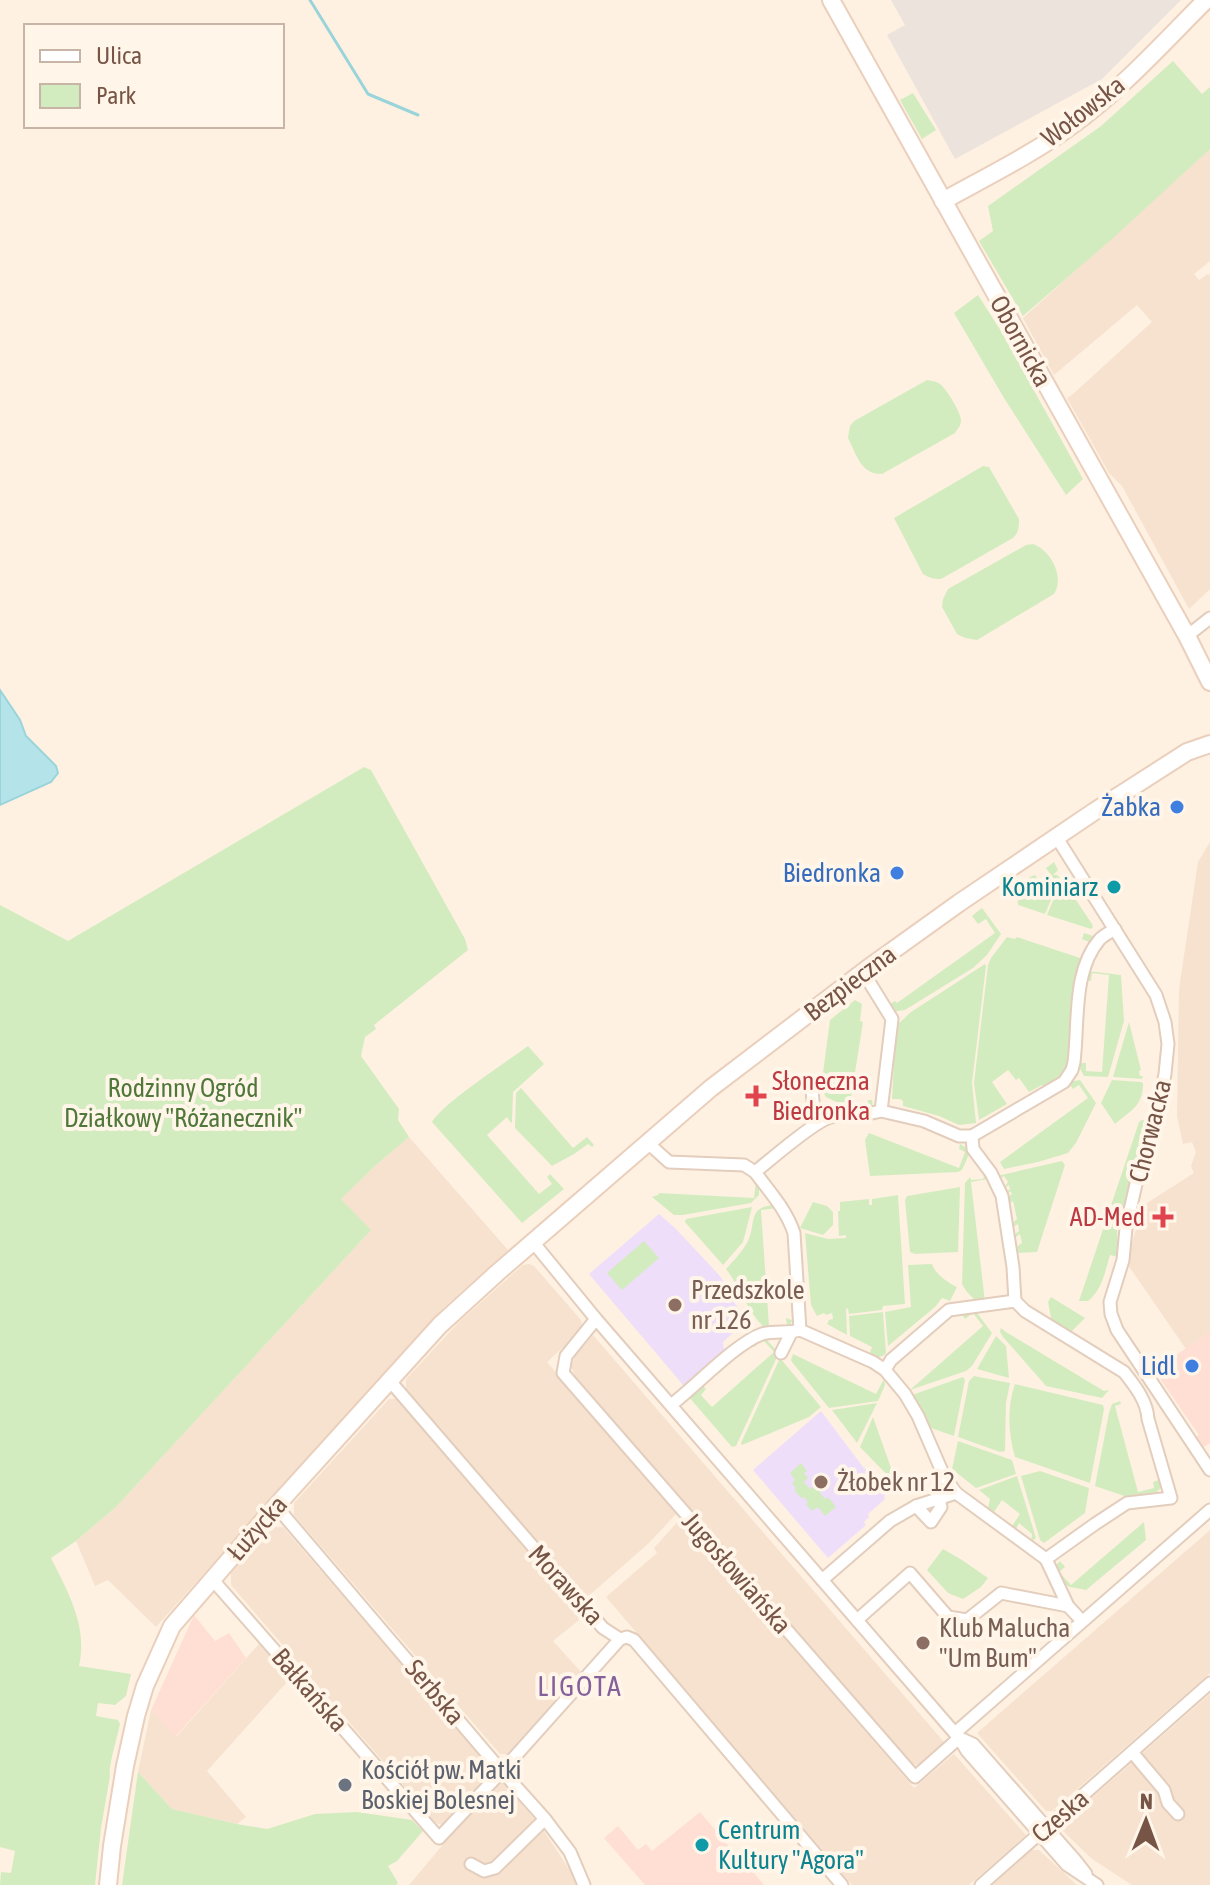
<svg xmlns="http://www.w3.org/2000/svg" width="1210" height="1885" font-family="'Asap Condensed',sans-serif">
<rect width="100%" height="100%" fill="#fef1e1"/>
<g fill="#f6e2cf">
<path d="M1210,149v112l-16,13 5,6 9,-6 2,2v313l-21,20 -67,-123 -13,-13 -42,-75 5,-3 80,-73 -15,-17 -83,70 -31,-57z"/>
<path d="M1210,842v490l-24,17 -60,-87 18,-59h3l47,-30 -3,-7 5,-14 -4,-10 -9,2 -6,-28 2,-127 19,-127z"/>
<path d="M409,1137l99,113 -65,58 -287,319 -48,-47 -13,6 -19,-45 40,-34 254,-276 -30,-32 35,-33z"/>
<path d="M529,1264l5,2 47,54 1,7 -3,6 -32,29 130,151 -28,30 -64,56 -179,-208v-12l53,-57 64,-57z"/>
<path d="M593,1335l351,407 -20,20 -8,3 -9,-4 -332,-385 -4,-10 4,-10z"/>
<path d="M389,1399h8l187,217 -31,25 29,32 -73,81h-9l-206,-239v-12z"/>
<path d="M681,1518l233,270 40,-34 72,81 -57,50h-117l-246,-288 51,-44 -3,-5z"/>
<path d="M273,1527h10l211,244 -47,53 -4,1 -7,-2 -205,-238v-12z"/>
<path d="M1210,1530v143l-158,138h-6l-69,-78z"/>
<path d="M259,1644l9,7 18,21v11l-79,88 39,46 -9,7 -65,-15 -34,-37 13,-62 25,27z"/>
<path d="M1210,1694v191h-78l-40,-26 -30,-29 1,-7z"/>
<path d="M499,1778l43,50 29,44 5,13h-167z"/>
<path d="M1032,1850h7l38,35h-85z"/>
</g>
<g fill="#ffdfd4">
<path d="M1210,1332v111l-8,5 -6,-11 3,-2 -45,-65z"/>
<path d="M194,1615l21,26 14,-8 17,25 -71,79 -24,-27z"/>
<path d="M700,1812l47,56 2,-1 15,18h-119l-41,-47 14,-12 20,24 8,-6 6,7z"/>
</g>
<path fill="#ece3dd" d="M891,0h290l-79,79 -147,80 -68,-124 18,-10z"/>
<g fill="#eedefa">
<path d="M659,1214l17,15 43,46 8,11 -4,4 25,29 -25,23 1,9 -40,35 -95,-112z"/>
<path d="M821,1411l42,56 14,11 -1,2 7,7 2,-2 8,6 -9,5 1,3 -17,15 1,3 -5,5 2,3 -38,33 -75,-88z"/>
</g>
<g fill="#d3ecbf">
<path d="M1173,61l29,33 8,-7v62l-98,90 -89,77 -44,-75 14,-10 -5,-25 113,-80z"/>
<path d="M913,93l23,37 -14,9 -22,-39z"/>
<path d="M978,295l23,36 82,148 -17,16 -62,-97 -50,-85z"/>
<path d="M927,380c5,1 9,1 13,4 6,4 21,29 21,36 0,6 -3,8 -6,13l-73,41c-22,0 -25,-19 -34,-36l2,-12 4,-5z"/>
<path d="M983,466l6,1 30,52c0,8 0,13 -6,19l-72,41c-7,0 -12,-1 -18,-5l-29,-56z"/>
<path d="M1033,544c18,6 32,34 21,50l-77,46 -12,-2 -8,-4 -15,-27 1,-8 5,-10 78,-44z"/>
<path d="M364,767l7,3 94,169 3,11 -94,75 2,4 -11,8 -4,19 38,53 -1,11 11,17 -34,29 -34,33 30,31 -255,277 -40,34 -25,17c17,34 37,68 28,108l52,8 -5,22 -11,9 -17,-2 -2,13 22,4 2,4c-2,11 -12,43 -10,52l-9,52 -6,57h-95l1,-13 10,1 4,-22 -15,-4v-942l68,36z"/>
<path d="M1054,862l4,8 -5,5h4l3,3 -15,36 -27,-9c-1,-11 5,-27 17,-30l4,6 11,-5 5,5 -9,-13z"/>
<path d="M1062,879l30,45 1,3 -2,2 -44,-14z"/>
<path d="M982,908l19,26 -14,21 -14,13 -68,42 -14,2 -2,-7 6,-4 2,2 98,-70 -9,-14 -8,5 -6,-8z"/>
<path d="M1084,933l9,3 1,2 -24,125 -10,17 -14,11 -4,-6 -13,7 -10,-14 -3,2 -8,-10 -16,12 15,22 -28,16 -5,-37 14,-118 3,-7 16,-21 8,2 2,-2 66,22 6,-17 -7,-3z"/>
<path d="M985,964l1,2 -14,117 4,40 -17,2 -20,-9 -36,-10v-5l-3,-2h-8l4,-73 15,-14z"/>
<path d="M1088,971l33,4 3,46 -16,56 -24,-1 -7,-13h9v8l16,1 7,-97 -17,-2 -1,8 -6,-1z"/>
<path d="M855,1000l7,4 -2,17 3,1 -13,82 17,3 1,-7h4l1,8 -20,2 -27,-13 -5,-9 9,-68z"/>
<path d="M1129,1022l12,48 -2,1 1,5h3l-1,3 -29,-2z"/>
<path d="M528,1046l16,18 -31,28 -1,30 -1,1 -4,-6 -20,18 52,59 13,-10 -5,-7 3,-3 14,15 -42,34 -90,-101c10,-18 76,-61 96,-76z"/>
<path d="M1080,1080l16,23 -20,40 -8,10 -30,9 -34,7 -4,-7 88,-64 -9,-13 -6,4 -5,-7z"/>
<path d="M1112,1080l29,2 2,1c0,24 -12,27 -28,41l-14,-21z"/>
<path d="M521,1088l52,60 14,-11 7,8 -2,2 -4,-3 -14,10 -22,12 -37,-38 1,-35z"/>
<path d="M1142,1120l8,1 -33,111 2,25 -9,-2c-5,17 -8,35 -22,46h-9l60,-179z"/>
<path d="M869,1133l90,35 6,-16 -6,-3 1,-5 7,4 3,4 -8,18 -4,2 -88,4 -5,-36z"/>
<path d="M1062,1161l3,4 -28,87 -21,1 -1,-5 7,-5 -2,-9 -7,5v-3l6,-5 -1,-7 -7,4 -1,-3 7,-6 -4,-18 -7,5 -1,-7 7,-5 -2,-3 -6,6v-3l6,-5 -1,-4 -6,4 5,-7 -4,-6 -6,4 -1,-4z"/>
<path d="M984,1176h4l6,11h-5l-1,-8 -17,3 14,120h-8l-11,-11 -4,-7 3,-101 5,-6 1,3 12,-1z"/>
<path d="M756,1181l3,7v7l-8,8 -68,12h-9l-22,-18 6,-2 1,-2 95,5z"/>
<path d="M960,1187l-2,65 -43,2 -5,-2 -5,-52 2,-4z"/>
<path d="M898,1195l7,109 -22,2 -1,4 -33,4 -1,-5 -2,-1 1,27 -20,-11 2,-4 4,-1 -1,-6 -6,2 -2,-2 -7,3 -6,-11 -6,-72 23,6 18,-1v-3l-7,1 -1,-25h2v-9l29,-3v6h3v-6z"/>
<path d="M813,1202l14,4 6,6v13l-10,10 -23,-7z"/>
<path d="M774,1205l4,3 -17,2 8,116 18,-1 -1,-7 6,2 -2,7 -23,3c-19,-16 -26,-42 -41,-61 7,-8 16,-17 21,-26 10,-18 -1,-36 27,-38z"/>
<path d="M752,1207l-9,35 -20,23 -38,-43 1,-3z"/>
<path d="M644,1241l15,17 -37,32 -15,-17z"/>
<path d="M932,1264c4,11 15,18 25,23l-7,14 -8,-3 -7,9 -47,39 -3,-34 26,-5 -3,-42z"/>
<path d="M1051,1297l34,21 -16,16 -17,-11 -4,-21z"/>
<path d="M974,1309l18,24 -20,33 -6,5 -56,19 73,-64 -10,-13 -8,6 -4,-6z"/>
<path d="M883,1312l3,41c-6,6 -10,4 -17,2l3,-8 -22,-11 -1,-20z"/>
<path d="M1001,1328l5,4 98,59 5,-1 -7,8 -56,-12 -43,-49 -3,-5z"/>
<path d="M996,1336l10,10 3,32 -32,-9z"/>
<path d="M765,1338l11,12 1,7 -41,89 -4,1 -44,-51 13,-12 5,5 -5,6 11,12 62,-55 -11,-12 -9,7 -3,-3z"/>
<path d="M793,1354l83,40 8,-15 1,6 -7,16 -49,7 -37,-46 -1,-2z"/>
<path d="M780,1358l41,49 -12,10 -67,28 -1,-2z"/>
<path d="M974,1376l36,7 -4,20 -1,48 -5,1 -42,-15 11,-56z"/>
<path d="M963,1377l2,3 -11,56 -23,-8 -19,-33z"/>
<path d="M1015,1384l88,21 1,4 -14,74 -75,-26c-7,-23 -8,-51 0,-73z"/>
<path d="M1120,1401l1,3 -6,2 23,86 16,-4 -1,-6 8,-3 1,8 -8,7 -1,-1 -17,3 -3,3 -38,-13 14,-73 3,-9z"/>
<path d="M877,1403l-20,40 -25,-33z"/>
<path d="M873,1417l24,68 -37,-38z"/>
<path d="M958,1441l54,19 4,14 -40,14 -24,-19z"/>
<path d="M801,1463l6,8 -3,2 4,5 -4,4 6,7 7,-5 5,6 -2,3 5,6 3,-2 8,10 -11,9 -7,-9 -6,4 -6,-7 2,-2 -4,-5 -3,1 -7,-8 2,-2 -4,-5 3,-3 -5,-7z"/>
<path d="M1040,1471l49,17 -4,25 -41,30 -4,-3 -19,-64z"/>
<path d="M1017,1476l19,62 -5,4 1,-8 -13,-11 -3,6 -4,-3 8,-12 -18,-14 -8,12 -6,-4 2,-9 -11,-9z"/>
<path d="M1144,1522l2,18 -60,50 -16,-3 -10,-5 -5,-16 5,-5 5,6 -6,5 12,13z"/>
<path d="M943,1549l19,11 26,18 -7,9 -18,12 -15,-6 -21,-23z"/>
<path d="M138,1772l34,37 65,15 30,5 48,-15 42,-2 55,8 11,11 -26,30 -9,5 10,17 -2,2h-274z"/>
</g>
<path fill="#b4e4e9" stroke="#9ad4db" stroke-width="2" d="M0,690l20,30 6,16 30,30 2,7 -7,9 -51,23z"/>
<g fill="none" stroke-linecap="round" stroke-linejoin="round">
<path stroke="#9ad4db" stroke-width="3" d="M310,0l58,94 50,21"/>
<g stroke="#e3cdbc" stroke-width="15">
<g id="street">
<path d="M1187,636l23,-18"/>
<path d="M1057,838l99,157 9,27 3,22 -3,30 -7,36 -22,74 -10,44 -3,32 -13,42 1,12 6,16 93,140"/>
<path d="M863,972l29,47 -11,92c-16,5 -33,2 -50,6 -15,3 -61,43 -76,55 14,19 31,37 39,61l6,97 73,32 12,8 6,-10 58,-50 66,-9 10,10 99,61c11,14 23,29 24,47l23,79 -44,5 -32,21 -49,35 -90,-66 -12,-17 -26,-60 -13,-22 -20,-24"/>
<path d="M812,1090l2,22 4,11"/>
<path d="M881,1111l43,10 35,15h13"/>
<path d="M648,1143l21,19 75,3 11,7"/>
<path d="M533,1242l63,77 363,419 8,13 100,114 30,20"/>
<path d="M1015,1301l-2,-34 -11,-71 -11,-23 -18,-24 -1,-13 92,-54 8,-12 2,-8c5,-39 -2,-91 26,-123 4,-4 10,-7 15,-10"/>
<path d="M596,1319l-30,37 -3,17 352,404 44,-39"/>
<path d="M781,1353l10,-20"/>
<path d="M390,1381l213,247 17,11 7,-2 7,3 208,245"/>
<path d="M671,1405c24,-18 65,-62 91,-71 12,-4 26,0 38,-4"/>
<path d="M276,1506l218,256 51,57 25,33 14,33"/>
<path d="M916,1506l15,16 10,-15 -2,-8"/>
<path d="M1046,1559l22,47 14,15"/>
<path d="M212,1579l227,259 63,-67 118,-132"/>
<path d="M822,1580l68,-59 26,-15 40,-13"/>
<path d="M857,1620l53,-47 38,44 19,3 34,-27 67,13"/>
<path d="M955,1733l255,-223"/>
<path d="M960,1738l13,6 102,116 11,14"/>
<path d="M1132,1752l32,38 4,13 10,11"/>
<path d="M471,1864l13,7 11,-3 50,-49"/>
<path d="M981,1885l229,-202"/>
</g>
</g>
<g stroke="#eacfbc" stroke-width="20">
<g id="secondary">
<path d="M831,0l356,636 23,46"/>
<path d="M943,201c43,-24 88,-46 128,-75 50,-36 92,-83 135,-126"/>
<path d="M108,1885l4,-39 13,-80 11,-50 9,-30 27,-60 104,-120 164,-181 57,-52 214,-185 156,-119 92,-66 136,-92 92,-59 23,-8"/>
</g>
</g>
<use href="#street" stroke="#fff" stroke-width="11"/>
<use href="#secondary" stroke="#fff" stroke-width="16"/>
</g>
<g fill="#3f7fe0" stroke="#fff5e9" stroke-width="3">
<circle cx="1177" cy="807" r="8"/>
<circle cx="897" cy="873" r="8"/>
<circle cx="1192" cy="1366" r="8"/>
</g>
<g fill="#0f9aa8" stroke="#fff5e9" stroke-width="3">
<circle cx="1114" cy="887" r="8"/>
<circle cx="702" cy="1845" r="8"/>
</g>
<g fill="#e0444e" stroke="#fff5e9" stroke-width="3">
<path d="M752 1084h8v8h8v8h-8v8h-8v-8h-8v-8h8z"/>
<path d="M1159 1205h8v8h8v8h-8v8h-8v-8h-8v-8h8z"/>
</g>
<g fill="#8d6e63" stroke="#fff5e9" stroke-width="3">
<circle cx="675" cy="1305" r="8"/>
<circle cx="821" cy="1482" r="8"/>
<circle cx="923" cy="1643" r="8"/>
</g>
<circle fill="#6b7280" stroke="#fff5e9" stroke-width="3" cx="345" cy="1785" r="8"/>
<g text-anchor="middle" stroke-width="8" stroke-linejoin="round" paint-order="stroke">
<g font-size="26" fill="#775546" stroke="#fff5e9">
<text transform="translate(1083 111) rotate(-38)" y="9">Wołowska</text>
<text transform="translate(1021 341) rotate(61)" y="9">Obornicka</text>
<text transform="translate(850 983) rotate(-37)" y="9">Bezpieczna</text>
<text transform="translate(1150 1131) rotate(-76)" y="9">Chorwacka</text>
<text transform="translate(257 1528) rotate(-49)" y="9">Łużycka</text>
<text transform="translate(737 1573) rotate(49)" y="9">Jugosłowiańska</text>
<text transform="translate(566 1585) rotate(48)" y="9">Morawska</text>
<text transform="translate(310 1690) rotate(49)" y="9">Bałkańska</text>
<text transform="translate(435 1692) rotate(50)" y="9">Serbska</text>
<text transform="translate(1060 1816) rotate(-41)" y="9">Czeska</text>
</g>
<g font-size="26" fill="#366cbe" stroke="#fff5e9" text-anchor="end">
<text x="1161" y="816">Żabka</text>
<text x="881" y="882">Biedronka</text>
<text x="1176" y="1375">Lidl</text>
</g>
<g font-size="26" fill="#0d838f" stroke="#fff5e9" text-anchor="end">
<text x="1098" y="896">Kominiarz</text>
<text x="718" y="1839" text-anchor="start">Centrum<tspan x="718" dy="30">Kultury "Agora"</tspan></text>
</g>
<g font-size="26" fill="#be3a42" stroke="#fff5e9" text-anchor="start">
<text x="772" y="1090">Słoneczna<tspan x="772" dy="30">Biedronka</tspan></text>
<text x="1145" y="1226" text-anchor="end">AD-Med</text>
</g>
<g font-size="26" fill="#50783b" stroke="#fff5e9">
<text x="183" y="1097">Rodzinny Ogród<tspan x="183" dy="30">Działkowy "Różanecznik"</tspan></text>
</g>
<g font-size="26" fill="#785e54" stroke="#fff5e9" text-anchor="start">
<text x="691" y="1299">Przedszkole<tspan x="691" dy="30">nr 126</tspan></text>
<text x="837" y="1491">Żłobek nr 12</text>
<text x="939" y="1637">Klub Malucha<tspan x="939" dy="30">"Um Bum"</tspan></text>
</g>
<g font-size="26" fill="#5b616d" stroke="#fff5e9" text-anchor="start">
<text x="361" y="1779">Kościół pw. Matki<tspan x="361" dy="30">Boskiej Bolesnej</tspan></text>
</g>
<g font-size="28" letter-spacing="2" fill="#85619b" stroke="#fff5e9">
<text x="580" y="1696">LIGOTA</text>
</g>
</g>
<rect x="24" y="24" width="260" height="104" fill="#fff5e9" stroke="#c9b5a8" stroke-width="2"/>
<rect x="40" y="50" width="40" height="12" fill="#ffffff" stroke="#c9b5a8" stroke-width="2"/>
<text x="96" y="64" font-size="24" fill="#775546">Ulica</text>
<rect x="40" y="84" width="40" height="24" fill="#d3ecbf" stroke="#c9b5a8" stroke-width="2"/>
<text x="96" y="104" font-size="24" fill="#775546">Park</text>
<g transform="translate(1146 1821) rotate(1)" stroke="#fff5e9" stroke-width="6" paint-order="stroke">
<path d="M0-6L14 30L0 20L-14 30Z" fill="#775546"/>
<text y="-12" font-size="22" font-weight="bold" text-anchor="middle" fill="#775546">N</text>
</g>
</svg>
